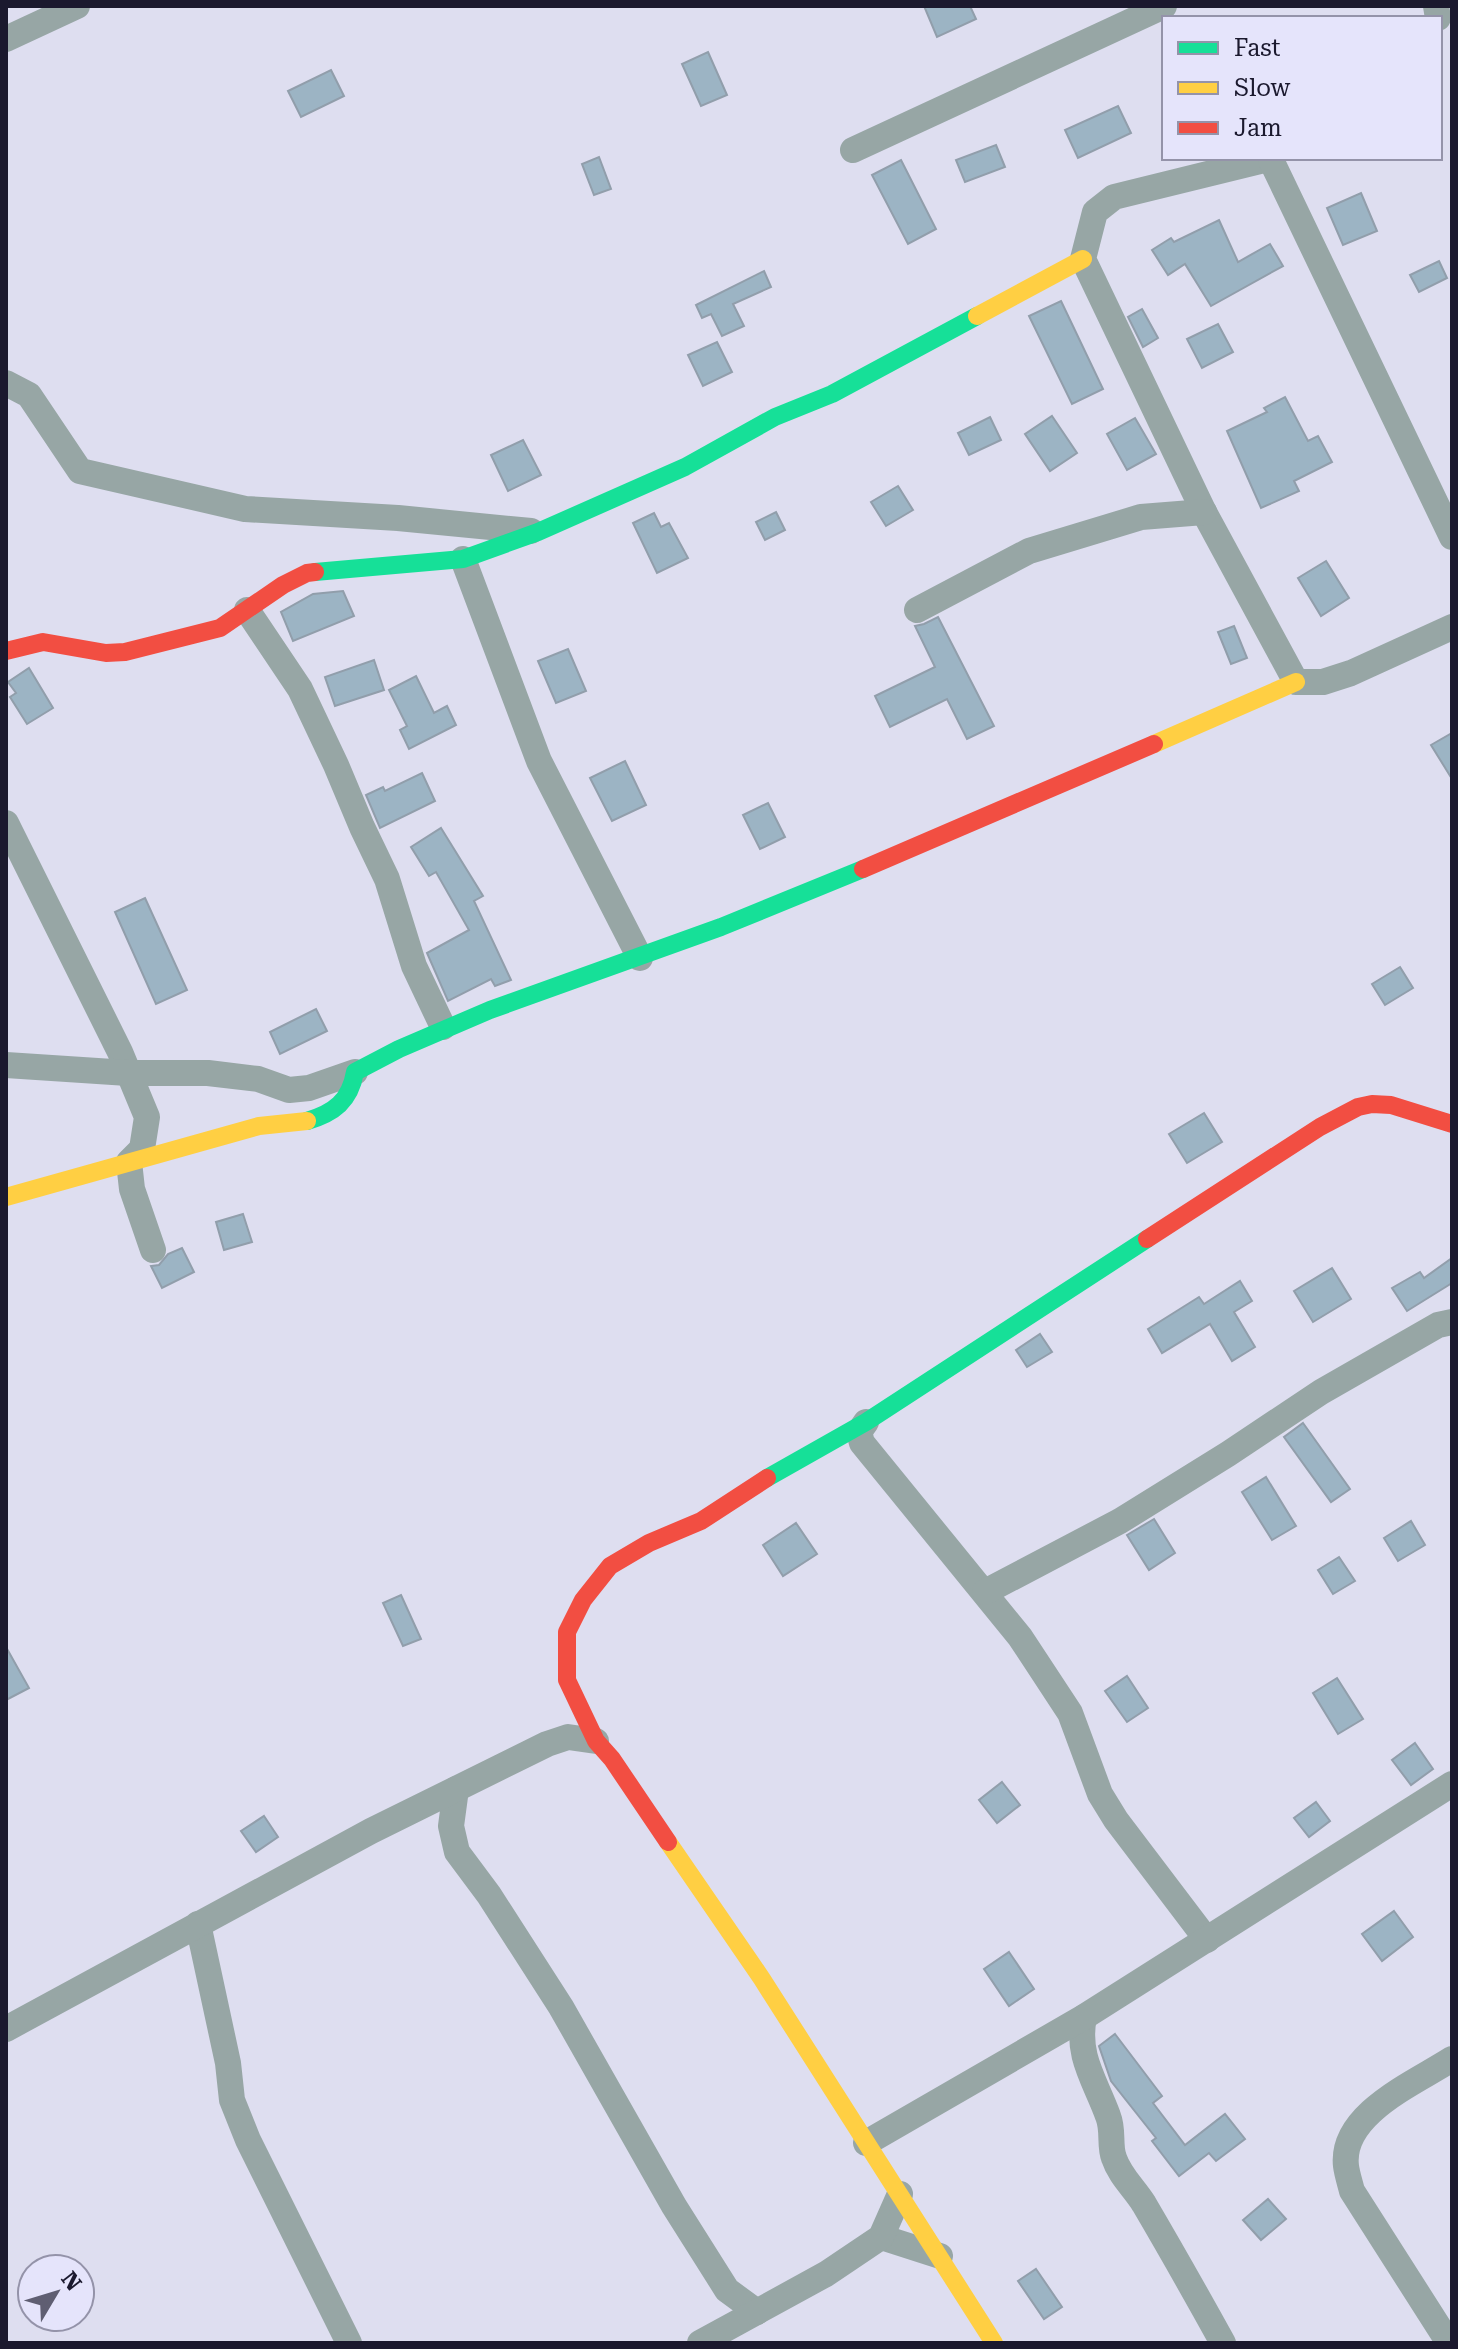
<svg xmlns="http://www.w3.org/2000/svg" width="1458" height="2349" font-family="'Roboto Serif',serif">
<rect width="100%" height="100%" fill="#dedef0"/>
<g fill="#9cb4c4" stroke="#919eab" stroke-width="2">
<path d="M924,6h46l6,13 -39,18z"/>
<path d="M708,52l19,43 -26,11 -19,-42z"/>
<path d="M331,70l13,26 -43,21 -13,-26z"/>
<path d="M1118,106l13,27 -53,25 -13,-28z"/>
<path d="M996,145l9,22 -40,15 -9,-22z"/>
<path d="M599,157l12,32 -17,6 -12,-31z"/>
<path d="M901,160l35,69 -28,15 -36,-69z"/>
<path d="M1361,193l16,38 -34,14 -16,-37z"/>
<path d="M1219,220l19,42 32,-18 13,22 -72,40 -26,-42 -17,11 -16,-25 19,-12 3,4z"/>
<path d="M1439,261l8,17 -28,14 -9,-17z"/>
<path d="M764,271l7,16 -38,17 11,22 -22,10 -11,-22 -9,4 -6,-13z"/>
<path d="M1061,301l42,88 -31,15 -43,-88z"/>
<path d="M1142,309l16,29 -15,9 -15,-30z"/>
<path d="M1218,324l15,28 -31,16 -15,-29z"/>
<path d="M717,342l15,30 -29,14 -15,-31z"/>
<path d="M1285,397l23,44 10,-5 14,26 -38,19 5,10 -38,17 -34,-77 40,-19 -3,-4z"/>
<path d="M1052,416l25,37 -27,18 -25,-37z"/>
<path d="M990,417l11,23 -32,15 -11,-22z"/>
<path d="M1135,418l21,36 -29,16 -20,-36z"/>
<path d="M523,440l18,35 -33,16 -17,-36z"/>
<path d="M898,486l15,24 -27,16 -15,-24z"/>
<path d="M776,512l9,18 -20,10 -9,-18z"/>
<path d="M654,513l7,14 8,-4 19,35 -31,15 -24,-50z"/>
<path d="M1326,561l23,37 -28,18 -23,-38z"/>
<path d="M343,591l11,25 -61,25 -12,-29 32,-18z"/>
<path d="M938,617l56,109 -27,13 -20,-40 -57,28 -15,-31 60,-29 -20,-41 9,-2z"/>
<path d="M1234,626l13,32 -16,6 -13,-32z"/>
<path d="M568,649l18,42 -30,12 -18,-42z"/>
<path d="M374,660l10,30 -49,16 -10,-29z"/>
<path d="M29,668l24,40 -26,16 -17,-27 6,-4 -8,-11z"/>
<path d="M416,676l18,37 13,-7 9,19 -47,24 -9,-19 7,-4 -18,-36z"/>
<path d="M1452,733v46l-21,-34z"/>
<path d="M625,761l21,44 -34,16 -22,-43z"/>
<path d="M422,773l13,28 -55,27 -14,-33 17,-8 2,4z"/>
<path d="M768,803l17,34 -25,12 -17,-34z"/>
<path d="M441,828l42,68 -9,5 37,79 -16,6 -4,-7 -43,22 -21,-48 42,-23 -33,-58 -7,4 -18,-29z"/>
<path d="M145,898l42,92 -31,14 -41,-92z"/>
<path d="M1400,967l13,21 -28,17 -13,-21z"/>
<path d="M316,1009l11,22 -47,23 -10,-22z"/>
<path d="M1204,1113l18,29 -35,21 -18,-29z"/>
<path d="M243,1214l9,28 -28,8 -8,-28z"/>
<path d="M182,1248l12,24 -32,16 -11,-22 8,-1 9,-11z"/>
<path d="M1452,1258v25l-45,28 -15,-23 28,-16 4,6z"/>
<path d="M1332,1268l19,31 -38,23 -19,-31z"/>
<path d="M1240,1281l12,20 -18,11 21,35 -23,14 -22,-37 -48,29 -14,-24 51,-32 5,7z"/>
<path d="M1040,1334l12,18 -25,15 -11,-17z"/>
<path d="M1303,1423l47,66 -19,13 -47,-65z"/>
<path d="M1266,1477l30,49 -24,14 -30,-48z"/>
<path d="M1154,1519l21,34 -26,17 -22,-35z"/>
<path d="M1411,1521l14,24 -27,16 -14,-23z"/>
<path d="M796,1523l21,31 -34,22 -20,-31z"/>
<path d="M1339,1557l16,24 -22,13 -15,-24z"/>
<path d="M401,1595l20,44 -18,7 -20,-43z"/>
<path d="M6,1647l23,41 -23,12z"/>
<path d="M1127,1676l21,32 -21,14 -22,-31z"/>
<path d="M1337,1678l26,41 -25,15 -25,-41z"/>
<path d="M1415,1743l18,26 -22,16 -19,-25z"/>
<path d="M1002,1782l18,23 -23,18 -18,-23z"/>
<path d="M1316,1802l14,19 -21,16 -15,-19z"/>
<path d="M264,1816l14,21 -22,15 -15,-21z"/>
<path d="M1394,1911l19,26 -31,24 -20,-27z"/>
<path d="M1009,1952l25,37 -25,17 -25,-37z"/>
<path d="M1115,2034l47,62 -9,7 32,42 40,-31 20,25 -29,22 -7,-8 -30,23 -27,-35 4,-3 -45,-57 -12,-35z"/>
<path d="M1268,2199l18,20 -25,21 -18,-20z"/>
<path d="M1036,2269l26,38 -18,12 -26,-38z"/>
</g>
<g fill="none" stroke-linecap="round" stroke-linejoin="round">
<g stroke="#97a6a5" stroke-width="26">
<path d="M1436,6l2,12"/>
<path d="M6,39l71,-33"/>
<path d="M853,150l311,-144"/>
<path d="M1272,158l-158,39 -19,15 -12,47 121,253 92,170h27l28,-9 101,-46"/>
<path d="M1271,160l181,377"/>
<path d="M6,383l23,12 51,76 165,38 153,9 133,13"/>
<path d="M463,559l76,202 101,197"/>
<path d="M247,610l53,79 36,76 26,62 25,52 27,87 29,61"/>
<path d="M917,610l112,-59 112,-34 63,-5"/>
<path d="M6,823l114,229 27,65 -5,32 -13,13 3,27 21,61"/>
<path d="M6,1065l122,8h80l50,6 31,11 20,-2 46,-16"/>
<path d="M866,1422l-7,10 3,11 158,194 50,76 30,81 16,26 91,120"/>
<path d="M985,1592l135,-71 108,-67 93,-62 117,-67 14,-3"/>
<path d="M456,1789l-5,37 6,26 32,43 72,112 113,199 53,84 30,22"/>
<path d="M198,1924l30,139 4,37 16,40 101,203"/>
<path d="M1084,2017c-8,39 11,63 24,99 6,15 1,29 6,42 6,18 20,30 30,46 27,46 53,92 79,139"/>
<path d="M6,2029l365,-198 176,-87 21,-7 28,4"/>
<path d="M866,2143l218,-126 368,-233"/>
<path d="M881,2237l59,19"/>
<path d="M700,2343l126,-69 55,-37 19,-43"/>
<path d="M1449,2343l-97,-152c-2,-8 -5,-17 -6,-25 -6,-52 69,-83 106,-107"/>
</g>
<g stroke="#16e098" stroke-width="18">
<path d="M315,572l148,-13 75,-27 147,-65 90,-50 57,-23 145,-78"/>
<path d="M307,1121c27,-8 43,-20 48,-49l44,-23 91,-39 231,-83 142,-58"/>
<path d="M767,1478l99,-56 281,-183"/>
</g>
<g stroke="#ffcf43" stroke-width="18">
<path d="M977,316l106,-57"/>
<path d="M1154,744l142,-62"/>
<path d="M6,1197l253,-71 48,-5"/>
<path d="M668,1842l94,137 232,364"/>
</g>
<g stroke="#f24e42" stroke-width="18">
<path d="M6,651l37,-9 63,11 19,-1 95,-24 63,-43 24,-12 8,-1"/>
<path d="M863,869l291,-125"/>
<path d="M1147,1239l173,-112 38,-20 14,-3 19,1 61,19"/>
<path d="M668,1842l-56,-83 -16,-18 -29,-61v-48l16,-32 27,-34 39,-23 52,-22 66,-43"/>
</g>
</g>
<rect width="1458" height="2349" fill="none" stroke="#1b192e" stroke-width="16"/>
<rect x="1162" y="16" width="280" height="144" fill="#e5e4fb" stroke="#9493a9" stroke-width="2"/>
<rect x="1178" y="42" width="40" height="12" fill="#16e098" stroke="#9493a9" stroke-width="2"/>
<text x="1234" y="56" font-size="24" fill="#1b192e">Fast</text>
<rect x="1178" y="82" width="40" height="12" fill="#ffcf43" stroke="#9493a9" stroke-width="2"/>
<text x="1234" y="96" font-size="24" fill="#1b192e">Slow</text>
<rect x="1178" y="122" width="40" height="12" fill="#f24e42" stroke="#9493a9" stroke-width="2"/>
<text x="1234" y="136" font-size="24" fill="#1b192e">Jam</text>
<g transform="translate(56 2293) rotate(52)"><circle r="38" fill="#e5e4fb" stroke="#9493a9" stroke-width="2"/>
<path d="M0-6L14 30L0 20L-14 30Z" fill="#5f5e72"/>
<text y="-12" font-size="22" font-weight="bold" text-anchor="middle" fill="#1b192e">N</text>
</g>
</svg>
